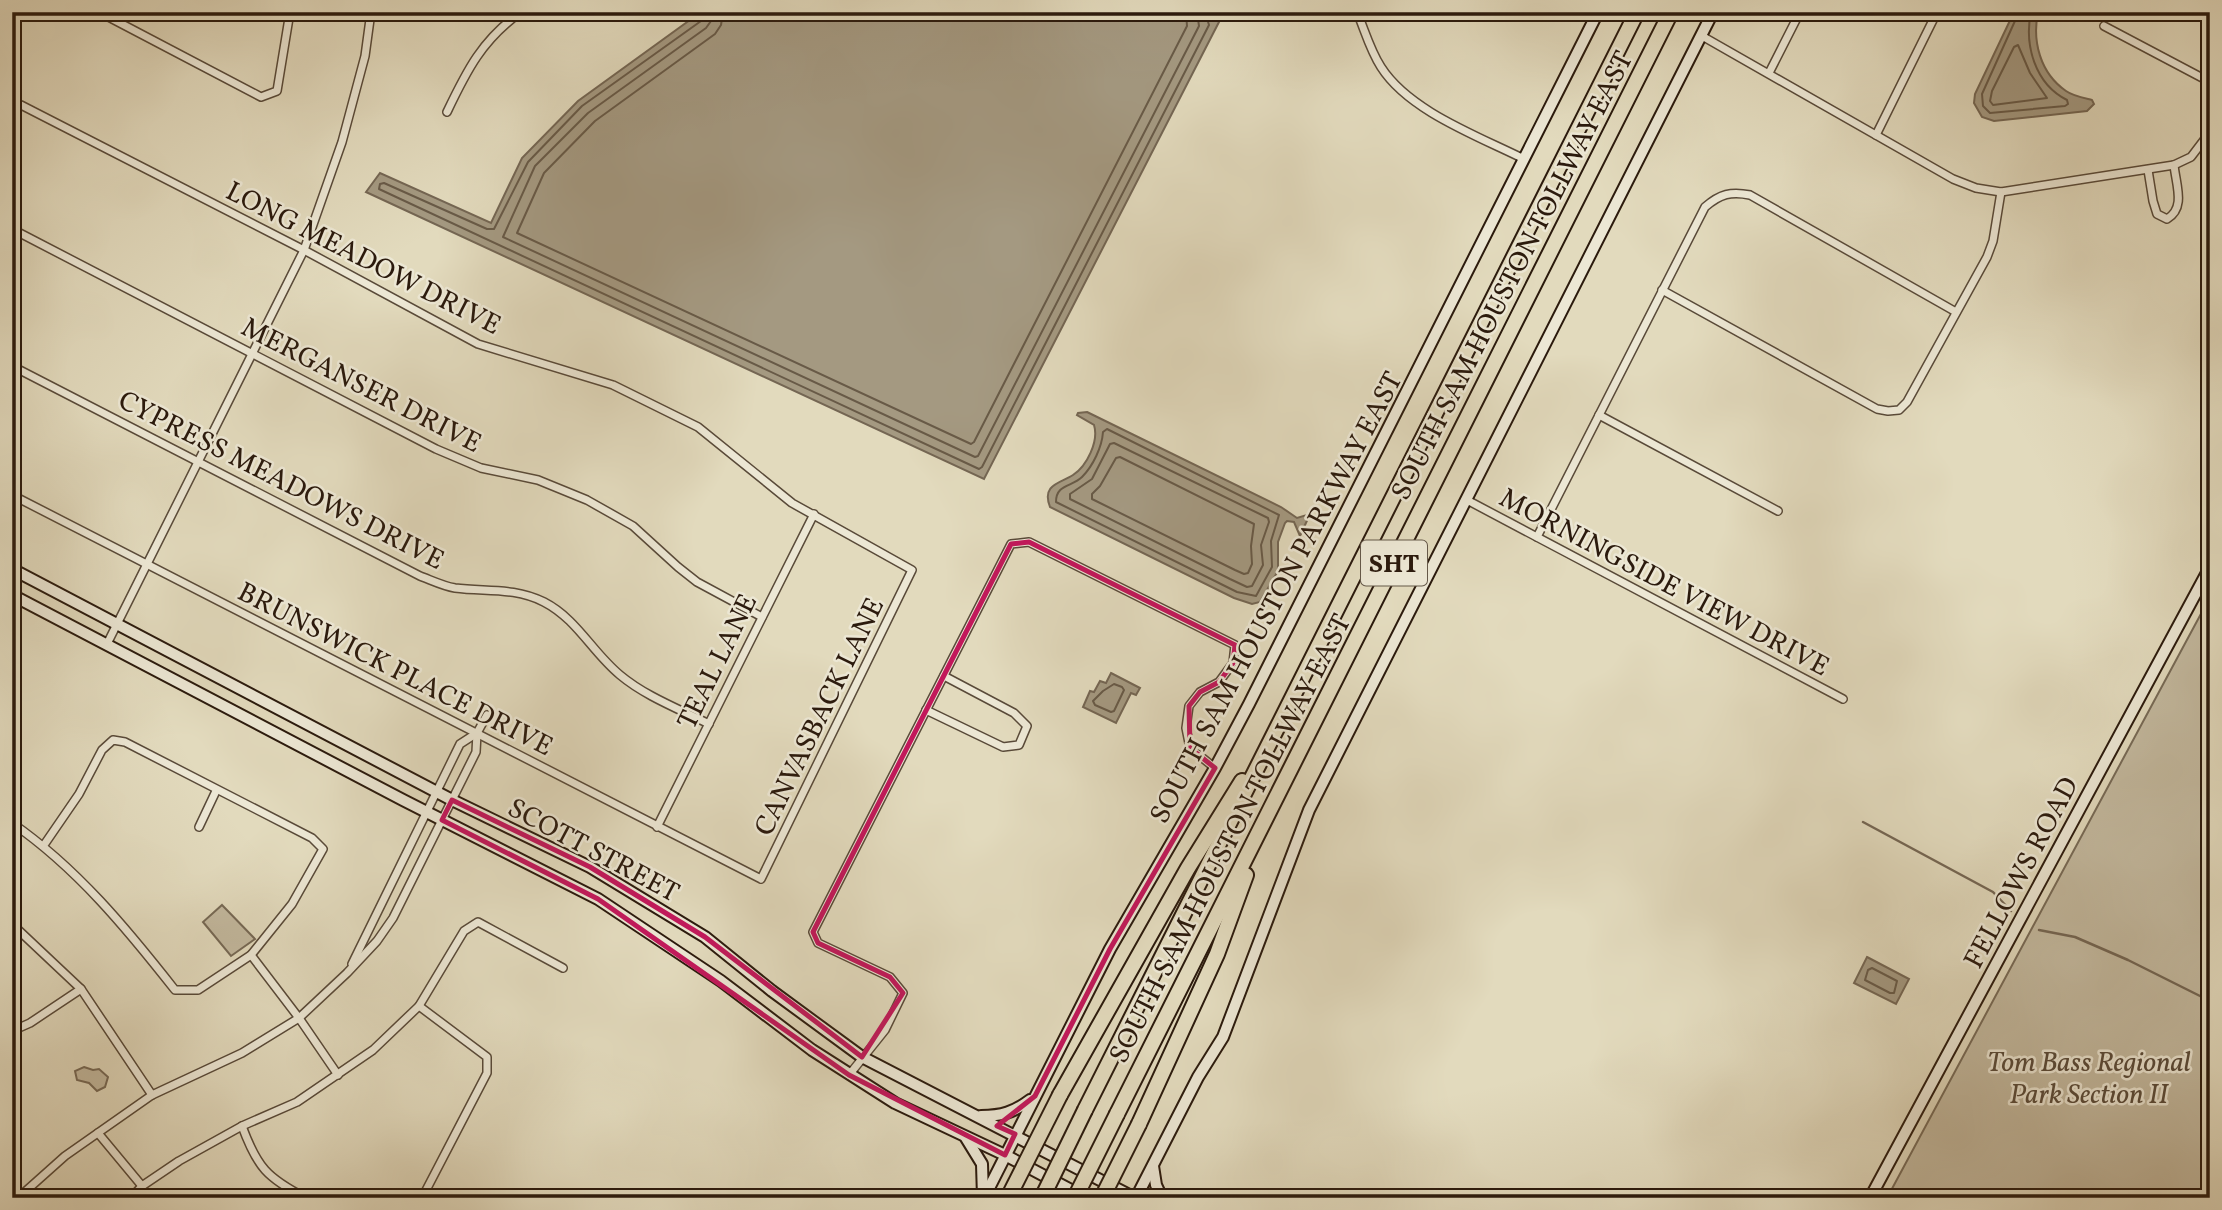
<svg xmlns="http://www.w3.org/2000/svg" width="2222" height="1210" font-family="Vollkorn,serif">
<rect width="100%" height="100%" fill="#e2dabd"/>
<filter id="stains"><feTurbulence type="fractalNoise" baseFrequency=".00286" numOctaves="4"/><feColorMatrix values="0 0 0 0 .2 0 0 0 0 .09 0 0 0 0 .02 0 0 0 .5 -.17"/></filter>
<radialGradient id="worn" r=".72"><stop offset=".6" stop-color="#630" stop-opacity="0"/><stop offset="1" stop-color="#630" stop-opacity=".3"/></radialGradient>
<g fill="#c3b99f" stroke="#776a56" stroke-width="2">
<path d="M2210,597v601h-323z"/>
<path d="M222,905l33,34 -24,17 -28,-34z"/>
<path d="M84,1067l9,3 6,-1 9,8 -3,10 -8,4 -8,-8 -12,-3 -2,-9z"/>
</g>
<g fill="#a49981" stroke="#746653" stroke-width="2">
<path d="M701,12h507l12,8 -236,459 -618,-287 14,-19 111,50 31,-65 56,-57z"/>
<path d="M2014,12h24c-6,29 2,61 28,79 7,5 18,7 26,9l2,4 -7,7 -93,10 -12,-4 -8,-14 1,-9z"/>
<path d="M1087,412l194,95 16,11 13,-4 -10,22 -6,-14 -7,-1 -2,2 -7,19v29l-18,31 -8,2 -18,-6 -184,-91c-9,-23 11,-24 23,-32 14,-9 26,-34 21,-50l-17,-10 1,-2z"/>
<path d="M1111,673l29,15 -4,7 -5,-2 -15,30 -33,-16 7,-16 4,1 6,-11 6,2z"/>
<path d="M1867,957l42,22 -13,25 -42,-21z"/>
</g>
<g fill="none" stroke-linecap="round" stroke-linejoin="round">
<g stroke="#685a47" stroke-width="2">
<path d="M704,12l-3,9 -119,85 -54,56 -34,67h-7l-103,-46 -4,1 -1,5 600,280 3,-2 227,-442 -4,-13"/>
<path d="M712,12l-1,9 -5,7 -118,85 -53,53 -32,71 472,220 3,-1 221,-430 -2,-14"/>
<path d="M723,12l-2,13 -6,9 -120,87 -51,52 -27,60 454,211 3,-2 213,-416 -1,-14"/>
<path d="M2019,12l-37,82 1,12 7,7 75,-7 3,-2 -1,-4c-32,-16 -43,-55 -36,-88"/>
<path d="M2018,45l12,28 17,25 -54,7 -3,-4 2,-10 22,-44z"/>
<path d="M1107,429l172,86 -8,26 1,26 -16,29 -19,-4 -181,-90c0,-18 16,-15 26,-25 11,-11 20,-30 21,-45z"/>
<path d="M1114,443l154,75 1,4 -8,23 2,20 -11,21 -5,1 -17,-8 -160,-80v-5l22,-15 18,-35z"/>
<path d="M1120,457l134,67 -3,22 1,18 -4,9 -4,1 -9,-4 -143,-71v-5l8,-8 16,-28z"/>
<path d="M1114,684l8,3 2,3 -10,21 -3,1 -16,-7 -2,-4 10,-10z"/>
<path d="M1872,968l25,13 -3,12h-4l-25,-13 3,-10z"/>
</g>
<g stroke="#746653" stroke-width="2.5">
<path d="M1863,822l130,70 18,19"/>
<path d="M2039,930l36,7 53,23 82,41"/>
</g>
<g stroke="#594a39" stroke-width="10">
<g id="street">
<path d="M99,12l162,85 16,-6 13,-79"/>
<path d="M1357,12c8,19 13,38 24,55 28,44 97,69 143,92"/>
<path d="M2104,26l106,56"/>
<path d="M1702,36l251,143 23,9 25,4 173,-27 17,-8 19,-25"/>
<path d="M1769,73l31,-61"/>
<path d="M12,104l9,1 283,145 174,94 135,41 85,42 94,76 120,67 -151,309 -749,-384"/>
<path d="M447,112c20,-42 35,-72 74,-100"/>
<path d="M1876,135l61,-123"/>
<path d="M2148,170l5,31 4,13 10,5c19,-11 9,-34 7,-54"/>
<path d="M12,229l424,220 45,19 57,12 49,20 46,26 45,41 19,15 65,35"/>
<path d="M1662,290l215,119 11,2 11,-1 8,-8 80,-145 6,-16 8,-49"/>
<path d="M12,366l408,210c11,4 23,10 35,12 31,4 59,-1 89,14 33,17 48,50 76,73 25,21 59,34 89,49"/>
<path d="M1599,415l179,96"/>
<path d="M1467,500l376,199"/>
<path d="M1537,537l168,-330c15,-13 26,-16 45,-12l206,117"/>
<path d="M107,644l197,-394 38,-108 23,-86 6,-44"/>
<path d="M12,659l3,-5"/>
<path d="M926,710l77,37 16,-2 8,-19 -13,-13 -70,-37"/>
<path d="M12,823c65,45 115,106 163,167h23l53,-35 41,-51 31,-55 -11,-11 -187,-96 -12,-2 -11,10 -23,44 -35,51"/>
<path d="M199,827l17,-36"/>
<path d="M657,827l157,-313"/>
<path d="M12,924l69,65 71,106"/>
<path d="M251,955l48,63 39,57"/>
<path d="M352,964l108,-220 17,-11"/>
<path d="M419,1006l68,51v16l-65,125"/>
<path d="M12,1031l18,-8 51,-34"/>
<path d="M849,1075l36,-45 18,-37 -13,-16 -72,-34 -5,-11 198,-388 18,-2 206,103 -2,18 -14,19 -19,10 -11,14 -3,22 4,20 25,20"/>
<path d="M242,1126c15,41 25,52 64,72"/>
<path d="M98,1133l44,53"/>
<path d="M18,1198l47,-42 87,-61 90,-42 57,-35 48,-45 30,-32 16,-23 83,-166 1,-19 10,-18"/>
<path d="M131,1198l11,-12 37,-25 63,-35 55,-24 76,-52 46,-44 45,-75 14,-9 85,46"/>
</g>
</g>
<g stroke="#2b1a0d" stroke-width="14">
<g id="secondary">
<path d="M12,569l440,231 138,67 115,70 67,54 90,66 273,141"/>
<path d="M12,595l391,205 195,99 123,82 91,69 83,53 110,52 81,43"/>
<path d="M981,1116c21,0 33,-4 49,-16"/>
<path d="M966,1138l16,26 1,33"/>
<path d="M1153,1166l3,19 6,13"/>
<path d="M984,1198l126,-249 105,-181 34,-64 349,-692"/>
<path d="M1136,1198l62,-121 25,-40 86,-227 404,-798"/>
<path d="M1870,1198l340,-631"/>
</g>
</g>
<g stroke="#2b1a0d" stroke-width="18">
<g id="highway">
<path d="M1060,1095l128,-227 54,-87"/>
<path d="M1085,1110l552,-1098"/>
<path d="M1117,1114l554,-1102"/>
<path d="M1139,1124l78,-170 29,-79"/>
</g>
</g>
<use href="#street" stroke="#ece7d4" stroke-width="7"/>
<use href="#secondary" stroke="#ece7d4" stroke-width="10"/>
<use href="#highway" stroke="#e2dabd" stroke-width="14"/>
<g stroke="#2b1a0d" stroke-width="18" stroke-linecap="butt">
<g id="highway-bridge">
<path d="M1008,1198l52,-103"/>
<path d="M1042,1198l43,-88"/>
<path d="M1075,1198l42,-84"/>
<path d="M1102,1198l37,-74"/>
</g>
</g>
<use href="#highway-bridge" stroke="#e2dabd" stroke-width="14"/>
</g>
<path fill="none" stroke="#c2185b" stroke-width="5" stroke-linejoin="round" d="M1029,542l206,103 -2,18 -14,19 -19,10 -11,14 1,42 25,20 -105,181 -75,147 -38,30 18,8 -10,21 -156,-80 -251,-176 -156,-79 10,-20 138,67 115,70 157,120 41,-64 -13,-16 -72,-34 -5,-11 198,-388z"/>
<g text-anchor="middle" stroke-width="5" stroke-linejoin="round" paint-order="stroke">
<rect fill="#ece7d4" stroke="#655849" stroke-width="2" x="1361" y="540.5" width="66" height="45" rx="5"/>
<g font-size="26" font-weight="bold" fill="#2b1a0d">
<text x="1394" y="572">SHT</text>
</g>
<g font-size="28" fill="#2b1a0d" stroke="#ece7d4">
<text transform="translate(364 257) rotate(27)" y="10">LONG MEADOW DRIVE</text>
<text transform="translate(1511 275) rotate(-63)" y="10">SOUTH SAM HOUSTON TOLLWAY EAST</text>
<text transform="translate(362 384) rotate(27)" y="10">MERGANSER DRIVE</text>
<text transform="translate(282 479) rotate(27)" y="10">CYPRESS MEADOWS DRIVE</text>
<text transform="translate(1665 581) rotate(28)" y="10">MORNINGSIDE VIEW DRIVE</text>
<text transform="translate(1275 597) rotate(-62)" y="10">SOUTH SAM HOUSTON PARKWAY EAST</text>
<text transform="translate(716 661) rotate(-64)" y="10">TEAL LANE</text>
<text transform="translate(396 668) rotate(27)" y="10">BRUNSWICK PLACE DRIVE</text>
<text transform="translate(818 716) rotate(-64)" y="10">CANVASBACK LANE</text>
<text transform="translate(1229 838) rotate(-63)" y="10">SOUTH SAM HOUSTON TOLLWAY EAST</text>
<text transform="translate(594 849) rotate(28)" y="10">SCOTT STREET</text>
<text transform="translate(2020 872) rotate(-62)" y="10">FELLOWS ROAD</text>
</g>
<g font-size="28" font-style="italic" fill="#594a39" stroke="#ece7d4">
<text x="2089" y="1071">Tom Bass Regional<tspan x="2089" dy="32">Park Section II</tspan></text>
</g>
</g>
<rect width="2222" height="1210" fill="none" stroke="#e2dabd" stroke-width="42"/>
<rect x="14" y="14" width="2194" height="1182" fill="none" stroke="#2b1a0d" stroke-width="3.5"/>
<rect x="21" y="21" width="2180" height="1168" fill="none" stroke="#2b1a0d" stroke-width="2"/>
<rect width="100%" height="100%" filter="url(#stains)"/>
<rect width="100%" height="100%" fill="url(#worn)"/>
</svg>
